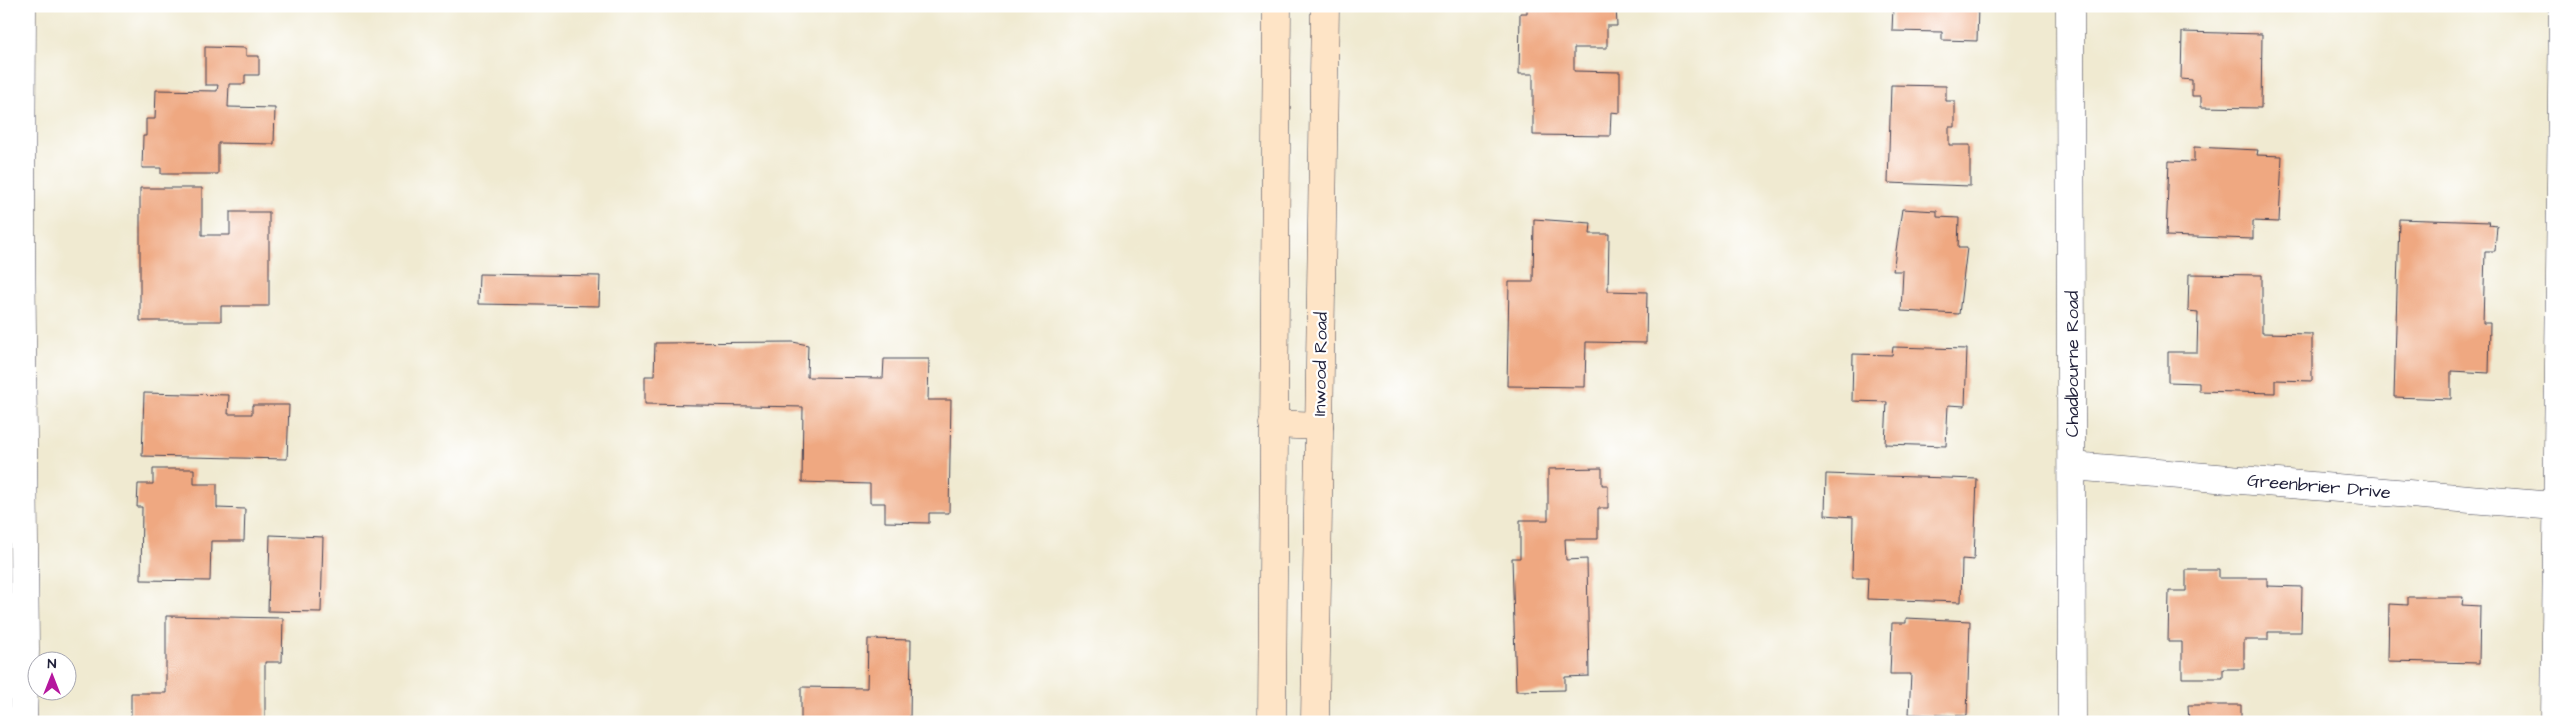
<svg xmlns="http://www.w3.org/2000/svg" width="2573" height="728" font-family="'Architects Daughter',sans-serif">
<rect width="100%" height="100%" fill="#fff"/>
<filter id="ink" filterUnits="userSpaceOnUse"><feTurbulence type="fractalNoise" baseFrequency=".02" numOctaves="2"/><feDisplacementMap in="SourceGraphic" scale="10" xChannelSelector="R" yChannelSelector="G"/><feConvolveMatrix kernelMatrix="1 2 1 2 8 2 1 2 1" color-interpolation-filters="sRGB"/></filter>
<filter id="wash" filterUnits="userSpaceOnUse"><feTurbulence type="fractalNoise" baseFrequency=".0096" numOctaves="4" result="noise"/><feDisplacementMap in="SourceGraphic" scale="20" xChannelSelector="R" yChannelSelector="G"/><feGaussianBlur stdDeviation="1.12" result="paint"/><feColorMatrix in="noise" values="0 0 0 0 0 0 0 0 0 0 0 0 0 0 0 0 0 1.4 0 .05"/><feComposite in="paint" operator="in"/></filter>
<g filter="url(#wash)">
<rect width="100%" height="100%" fill="#f0ead1"/>
<g id="blocks">
<g fill="#efa881">
<path d="M1527,6h89l1,20h-10v22h-33v23l46,1v41l-9,-1 -1,24 -77,-1v-61h-14l1,-61h7z"/>
<path d="M1893,6h85l-1,35 -35,-1v-8l-50,-1z"/>
<path d="M2182,32l80,2 -1,74 -60,-1v-11h-9v-16l-11,-1z"/>
<path d="M205,47l41,1v8h13v19h-14v9h-16l-1,23 47,1 -1,36 -56,-1v31h-57v-6h-19l1,-32h3v-17h9l1,-29 61,1 1,-6h-13z"/>
<path d="M1891,85l55,1v15h9v26h-6v18h21v41l-82,-3z"/>
<path d="M2194,147l64,3 -1,5 25,1 -3,66 -26,-1v18l-87,-3 3,-75 25,1z"/>
<path d="M140,188h62v47h28v-23h39v94h-48v15h-81z"/>
<path d="M1902,209l35,2v6l22,1 -1,30h9l-8,66 -58,-3 2,-40h-10z"/>
<path d="M1534,219l57,4 -1,11h19l-1,57 39,1 -1,51 -60,-1 -1,45 -78,-1 2,-104h24z"/>
<path d="M2399,219l91,3 -1,3 8,1 -2,25h-10l-2,72h7l-1,50 -38,-2v28l-57,-2z"/>
<path d="M479,274l121,2 -1,30 -121,-2z"/>
<path d="M2189,274l73,1v58l50,1v47l-37,-1v13l-76,-2v-8l-31,-1v-30h29l1,-40 -10,-1z"/>
<path d="M793,342l15,3 -1,32 76,1 1,-19h45l-1,41h23l-2,113h-20v10l-44,-1v-19h-15v-19l-68,-2 1,-75 -158,-3v-28h9l1,-33z"/>
<path d="M1893,347l74,2 -2,57 -17,-1 -2,41 -61,-2 2,-42 -35,-1 1,-47 39,1z"/>
<path d="M144,393l85,2 -1,19h24v-9h37l-2,54 -145,-3z"/>
<path d="M1602,468v17h6v23h-10v31h-33l1,21 21,-1 2,117 -24,1v13l-49,1 -4,-133h8v-38h28v-51z"/>
<path d="M153,469h41v15h23v24l28,1 -1,32h-33l-1,40 -69,-1 1,-73h-5l1,-23h15z"/>
<path d="M1826,474l151,5 -3,81 -12,-1 -1,43 -94,-3 1,-21h-16l1,-61 -28,-2z"/>
<path d="M270,535l53,2 -2,75 -53,-1z"/>
<path d="M2186,570h33v8h48v8l35,1 -1,45h-33v8h-24v29h-21v9h-41v-36h-14l1,-51h17z"/>
<path d="M2408,597h55l-1,8 18,1 -1,57 -91,-2 1,-57 19,1z"/>
<path d="M166,616l117,2 -1,44h-17v60h-134v-29h35z"/>
<path d="M1906,618l64,3 -3,95 -58,-2 2,-40h-21l2,-51h14z"/>
<path d="M868,639l43,1 -1,82h-43v-3h-24v3h-42v-35l66,1z"/>
<path d="M2188,705h53v17h-52z"/>
</g>
</g>
</g>
<g filter="url(#ink)">
<use href="#blocks" fill-opacity="0" stroke="#414052" stroke-width="1"/>
<g fill="none" stroke-linecap="round" stroke-linejoin="round">
<g stroke="#414052" stroke-width="29">
<g id="street">
<path d="M22,6l-1,224 4,420 -2,72"/>
<path d="M2070,6l2,716"/>
<path d="M2072,466l495,41"/>
<path d="M2555,722l8,-716"/>
</g>
</g>
<g stroke="#414052" stroke-width="29">
<g id="secondary">
<path d="M1273,424l46,2"/>
<path d="M1272,722l5,-716"/>
<path d="M1315,722l10,-716"/>
</g>
</g>
<use href="#street" stroke="#fff" stroke-width="28"/>
<use href="#secondary" stroke="#fee4c6" stroke-width="28"/>
</g>
</g>
<g text-anchor="middle" stroke-width="4.5" stroke-linejoin="round" paint-order="stroke">
<g font-size="18" fill="#22223b" stroke="#fff">
<text transform="translate(1320 364) rotate(-89)" y="6">Inwood Road</text>
<text transform="translate(2072 364) rotate(-90)" y="6">Chadbourne Road</text>
<text transform="translate(2319 486) rotate(5)" y="6">Greenbrier Drive</text>
</g>
</g>
<rect width="2573" height="728" fill="none" stroke="#fff" stroke-width="25"/>
<g transform="translate(52 676)"><circle r="24" fill="#ffffff" stroke="#a7a7b1"/>
<path d="M0-4L9 19L0 12L-9 19Z" fill="#b5179e"/>
<text y="-8" font-size="14" font-weight="bold" text-anchor="middle" fill="#22223b">N</text>
</g>
</svg>
